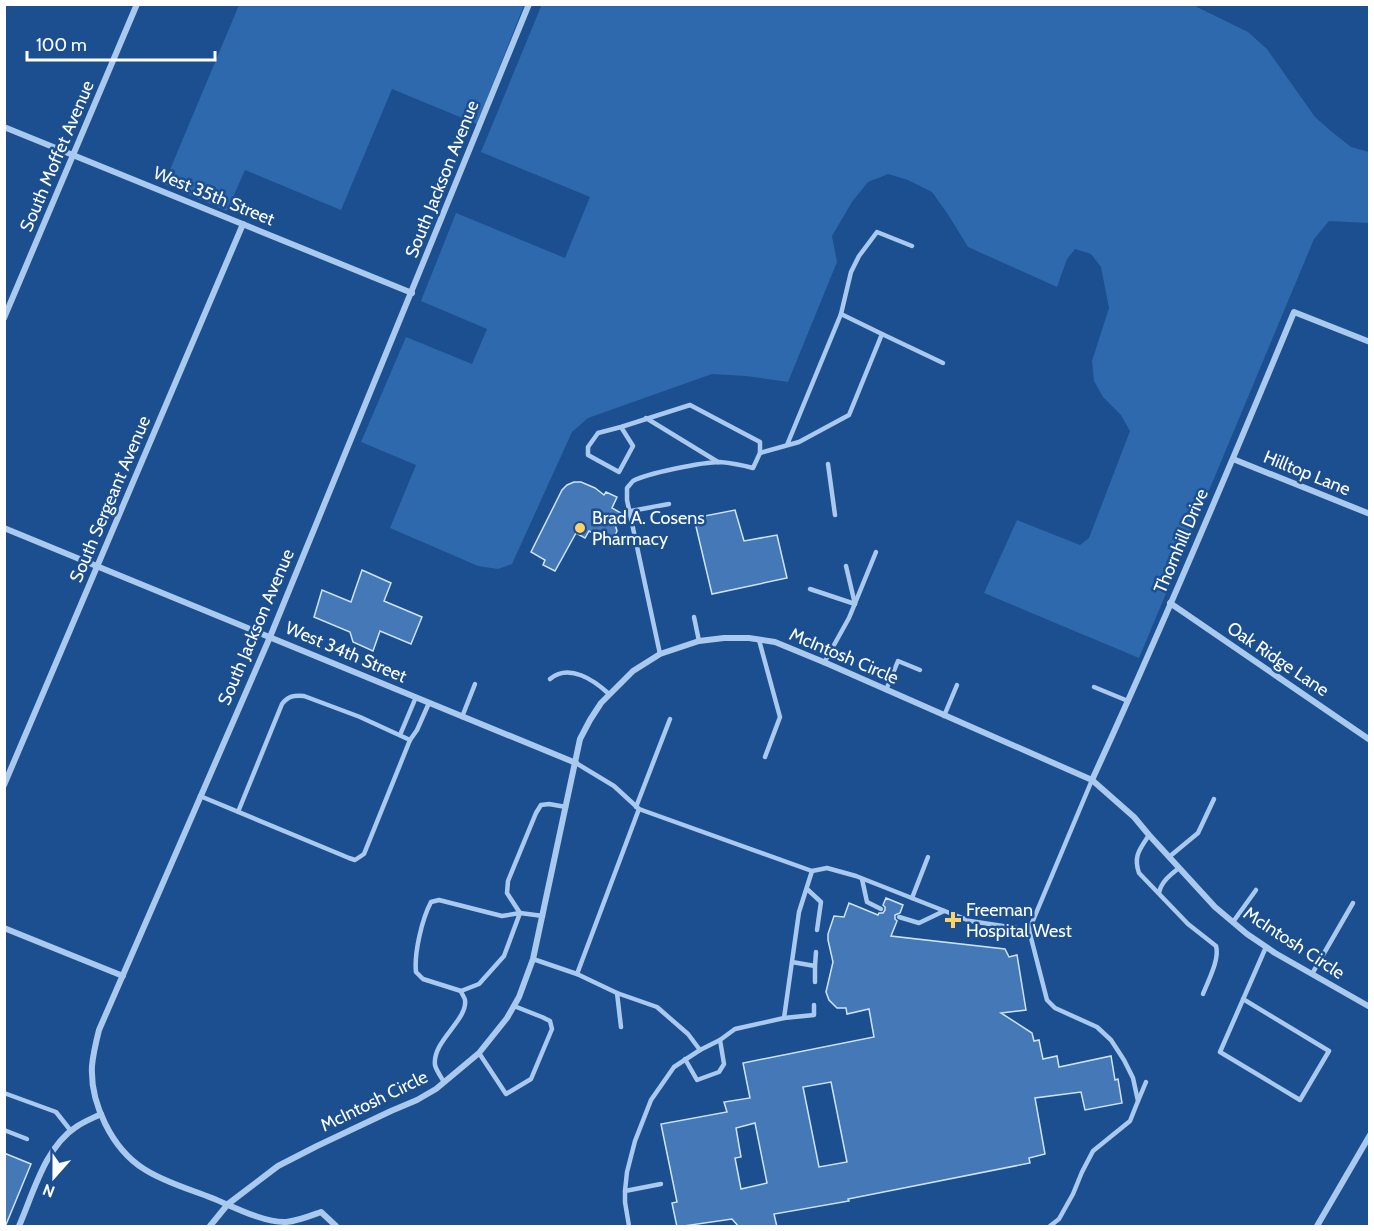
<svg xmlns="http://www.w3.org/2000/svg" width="1374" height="1231" font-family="Cabin,sans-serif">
<rect width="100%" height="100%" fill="#1b4f8f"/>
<g fill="#2e69ad">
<path d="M542,4l651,1 55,27 19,17 48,68 17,15 19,15 18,5v71l-40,-2 -15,18 -175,419 -155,-65 33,-73 63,25 9,-7 41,-107 -9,-16 -18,-18 -9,-16 -2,-20 17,-53 -8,-41 -10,-13 -16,-5 -8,10 -10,28 -89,-40 -19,-31 -17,-24 -24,-12 -20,-6 -20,8 -16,20 -20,34 5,26 -49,120 -42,-6 -34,-2 -124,44 -16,14 -60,132 -14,5 -20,-3 -88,-38 26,-63 -55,-23 45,-105 66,27 15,-35 -66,-28 35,-88 109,45 25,-61 -109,-45z"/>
<path d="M239,5h285l-47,119 -85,-35 -51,121 -96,-40 -18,41 -63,-27z"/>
</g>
<g fill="#4478b7" stroke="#cfe3fa" stroke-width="1.5" fill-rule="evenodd">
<path d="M574,482h7l14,6 9,7 2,-3 11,5 -5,11 9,5 -6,11 2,7 -5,11 -23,-11 -4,7 -9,-5 -21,38 -12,-6 2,-5 -14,-8 31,-62 5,-5z"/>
<path d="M735,510l9,31 33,-6 10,43 -75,16 -18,-76z"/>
<path d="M362,570l29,13 -7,18 38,16 -11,27 -31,-13 -7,20 -20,-9 -3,-10 -36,-15 8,-27 29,12z"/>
<path d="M886,898l17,7 -3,8 -5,2v4l2,2 -6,15 114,13 4,8 8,-2 9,55 -25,3 31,20 2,8 5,-1 4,19 14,-3 2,11 52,-11 4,24 3,-1 4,24 -37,7 -4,-18 -46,6 10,56 -16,4 1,5 -182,36 1,2 -75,13 3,13h-38l-7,-8 -55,8 -5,-24 5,-1 -16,-78 66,-12 -3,-10 26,-4 -7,-35 131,-26 -5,-28 -22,5 -1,-6h-9l-8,-8 -3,-8 7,-30 -5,-22v-6l6,-18 10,1 5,-14 29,12 1,-2h4l2,-3v-3l-2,-2zM831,1082l16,80 -28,5 -16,-80zM755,1123l12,60 -26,6 -6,-31 6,-1 -5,-29z"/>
<path d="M4,1153l27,11 -26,63h-1z"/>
</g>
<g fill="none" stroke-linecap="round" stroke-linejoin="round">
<g stroke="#a9c9ee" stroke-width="4.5">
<path d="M841,314l10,-42 8,-16 18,-24 35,14"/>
<path d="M882,334l61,29"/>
<path d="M646,418l72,44"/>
<path d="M621,427l12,19 -14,26 -31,-17v-8l10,-14 23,-6 69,-22 70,37v11l-7,15c-11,-3 -21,-5 -33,-6 -16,0 -73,11 -87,19 -1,1 -5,6 -6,7v12l33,154"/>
<path d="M760,453l39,-11 50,-27 33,-81 -41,-20 -54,131"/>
<path d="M828,464l7,51"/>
<path d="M631,511l38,-7"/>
<path d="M846,566l9,38"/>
<path d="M810,589l45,15"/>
<path d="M694,617l5,24"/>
<path d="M759,640l21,77 -15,40"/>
<path d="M824,663l25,-45 27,-66"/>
<path d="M550,679c19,-16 44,1 59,15"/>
<path d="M1094,687l34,14"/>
<path d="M886,690l12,-29 22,9"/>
<path d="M944,716l13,-31"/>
<path d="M462,717l13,-33"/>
<path d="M400,735l16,-38"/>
<path d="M410,740l7,-10 12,-27"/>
<path d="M576,763l38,23 25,23 173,62 15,-3 29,8 114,45 59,9"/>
<path d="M200,796l149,62 6,2 9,-6 46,-114 -50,-23 -56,-21c-10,-1 -16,0 -22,8l-44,108"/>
<path d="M636,807l34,-88"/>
<path d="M1149,835c-9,14 -16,21 -10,38l49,51 28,22c4,13 -8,35 -13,48"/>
<path d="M1169,857l29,-24 16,-34"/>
<path d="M862,879l5,23 14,7"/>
<path d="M807,889l14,13 -4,28"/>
<path d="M1159,893c2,-11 11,-18 20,-25"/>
<path d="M912,898l16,-41"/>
<path d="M439,900l63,16 18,-3 -16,43 -25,28 -18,7 -38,-12 -7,-7c-2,-19 6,-53 15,-70z"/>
<path d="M543,916l-23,-3 -13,-20 1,-12 28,-68 5,-8 8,-1 17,3"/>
<path d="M899,917l20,6 25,-12"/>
<path d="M1233,922l23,-32"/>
<path d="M533,959l44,15 40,19 40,14 31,27 12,16"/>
<path d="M792,962l23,4v16"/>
<path d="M815,966l1,-14"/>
<path d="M577,974l62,-165"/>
<path d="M1312,974l41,-71"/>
<path d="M617,993l4,34"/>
<path d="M1243,999l86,52 -29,49 -80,-48 46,-105"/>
<path d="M784,1018l30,-3v-10"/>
<path d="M479,1053l27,41 25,-15 21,-50 -2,-8 -8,-4 -28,-11"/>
<path d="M685,1059l12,21 22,-8 5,-8 -4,-24"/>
<path d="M444,1082c-3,-5 -8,-12 -9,-17 -3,-24 33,-45 30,-65 0,-2 -4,-7 -4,-9"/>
<path d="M4,1093l52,19 15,19"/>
<path d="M1138,1101l8,-19"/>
<path d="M4,1130l23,9"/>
<path d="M625,1191l36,-7"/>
<path d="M629,1226l-4,-24v-11l2,-19 8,-31 16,-41 23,-33 26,-17 20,-10 15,-11 49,-11 15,-106 13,-41"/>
<path d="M1050,1226l9,-7 14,-25 9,-22 11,-21 37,-30 8,-20 -5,-23 -9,-18 -13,-20 -14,-13 -42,-19 -8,-8 -18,-70 63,-150"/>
</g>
<g stroke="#a9c9ee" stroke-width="6">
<path d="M4,127l408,166"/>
<path d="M4,318l133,-314"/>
<path d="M1233,459l137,55"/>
<path d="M4,528l572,235"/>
<path d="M1170,603l200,137"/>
<path d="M1092,780c71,-154 137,-311 202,-468l76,30"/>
<path d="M4,785l239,-561"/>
<path d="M4,928l119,48"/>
<path d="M19,1226c14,-32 26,-79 57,-99 7,-5 17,-9 25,-13"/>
<path d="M210,1226l18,-22 50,-38 39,-20 74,-35 26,-11 19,-11 43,-36 28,-35 12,-21 14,-38 47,-220 10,-19 11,-17 32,-32 27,-17 39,-13 25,-3h25l26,4 51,21 266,117 42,37 15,18 66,72 32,27 28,19 95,54"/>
<path d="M336,1226l-15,-14c-11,4 -23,9 -35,10 -22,1 -54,-16 -74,-24 -23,-9 -48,-16 -68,-29 -32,-20 -54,-66 -52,-103 1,-12 4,-24 7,-36l171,-393 259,-633"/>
<path d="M1317,1226l53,-91"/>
</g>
</g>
<g fill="#ffd166" stroke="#1b4f8f" stroke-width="2">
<circle cx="580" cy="528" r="6"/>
<path d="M950 911h6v6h6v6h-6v6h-6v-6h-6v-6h6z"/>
</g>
<g text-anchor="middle" stroke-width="5" stroke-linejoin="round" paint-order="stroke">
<g font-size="18" fill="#fff" stroke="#1b4f8f">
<text transform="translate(57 156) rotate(-67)" y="6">South Moffet Avenue</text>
<text transform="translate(442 179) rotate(-68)" y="6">South Jackson Avenue</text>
<text transform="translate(214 196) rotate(22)" y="6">West 35th Street</text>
<text transform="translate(1307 473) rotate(22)" y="6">Hilltop Lane</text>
<text transform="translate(110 499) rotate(-67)" y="6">South Sergeant Avenue</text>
<text transform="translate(1181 541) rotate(-67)" y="6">Thornhill Drive</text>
<text transform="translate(256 627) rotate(-67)" y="6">South Jackson Avenue</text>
<text transform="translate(346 652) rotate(23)" y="6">West 34th Street</text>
<text transform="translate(844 656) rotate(23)" y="6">McIntosh Circle</text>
<text transform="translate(1278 659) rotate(34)" y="6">Oak Ridge Lane</text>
<text transform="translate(1294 943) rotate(33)" y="6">McIntosh Circle</text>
<text transform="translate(374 1101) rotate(-26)" y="6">McIntosh Circle</text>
</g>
<g font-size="18" fill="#fff" stroke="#1b4f8f" text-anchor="start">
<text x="592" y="524">Brad A. Cosens<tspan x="592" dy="21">Pharmacy</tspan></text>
<text x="966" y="916">Freeman<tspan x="966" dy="21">Hospital West</tspan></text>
</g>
</g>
<rect width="1374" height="1231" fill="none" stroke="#ffffff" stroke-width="12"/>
<g transform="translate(54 1177) rotate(201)" stroke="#1b4f8f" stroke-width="4.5" paint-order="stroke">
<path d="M0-4.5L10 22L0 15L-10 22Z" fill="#ffffff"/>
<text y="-9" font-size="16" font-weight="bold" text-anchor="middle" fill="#ffffff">N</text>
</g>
<path d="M27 51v9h188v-9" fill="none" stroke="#ffffff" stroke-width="3"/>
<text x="36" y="51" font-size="18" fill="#ffffff" stroke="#1b4f8f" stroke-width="4.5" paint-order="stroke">100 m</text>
</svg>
